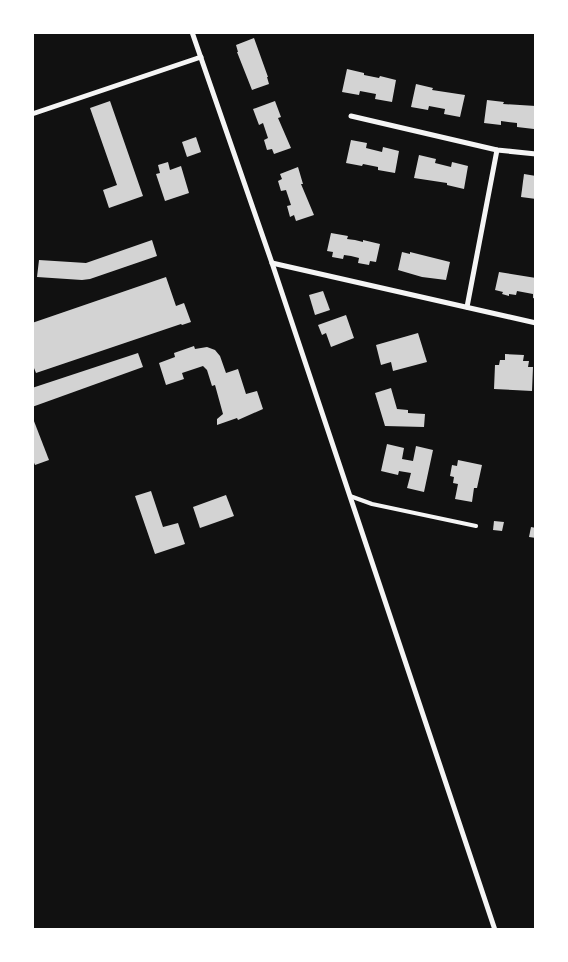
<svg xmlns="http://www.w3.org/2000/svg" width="568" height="962" font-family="'Nunito Sans',sans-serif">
<rect width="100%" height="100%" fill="#111"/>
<g fill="#d3d3d3">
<path d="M254,38l14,39h-1l2,7 -17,6 -15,-38h1l-2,-7z"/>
<path d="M347,69l17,4v2l15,3 1,-2 16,4 -4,22 -17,-3 1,-5 -16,-3 -1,4 -17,-3z"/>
<path d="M416,84l17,4 -1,2 33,5 -5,22 -16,-3 1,-5 -16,-3 -1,4 -17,-3z"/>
<path d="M487,100l17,2 -1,2 33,2 -2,23 -17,-2v-4l-16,-2v4l-17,-2z"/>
<path d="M110,101l33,95 -34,12 -6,-18 14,-5 -27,-77z"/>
<path d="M275,101l6,16 -3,1 13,30 -17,6 -2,-5 -5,1 -3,-10 4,-2 -5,-15 -4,2 -6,-16z"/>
<path d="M196,137l5,15 -14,5 -5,-15z"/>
<path d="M351,140l16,3 -1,5 16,4 1,-5 16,4 -4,22 -17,-3v-3l-15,-3 -1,2 -16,-3z"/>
<path d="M419,155l17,4 -1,4 16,4 1,-5 16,4 -4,23 -17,-4v-2l-33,-5z"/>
<path d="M168,162l2,8 11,-4 8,27 -24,8 -9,-27 4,-1 -2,-8z"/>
<path d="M298,167l5,17h-2l13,31 -18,6 -2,-6 -4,2 -3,-11 4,-1 -5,-15 -5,1 -3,-10 4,-2 -2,-5z"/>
<path d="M524,174l12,2v23l-15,-2z"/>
<path d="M331,233l17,3 -1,3 8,1 8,2v-2l17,4 -4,18 -6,-1 -1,4 -11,-2 1,-5 -8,-2 -7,-1 -1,4 -11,-2 1,-5 -6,-1z"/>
<path d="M152,240l5,16 -67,23 -8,1 -45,-3 2,-17 47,3z"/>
<path d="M402,252l8,2v-2l40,10 -4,18 -24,-3 -24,-7z"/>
<path d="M499,272l37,6v21l-3,-1v-4l-16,-3 -1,4 -7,-1v2l-7,-2 1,-2 -8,-2z"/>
<path d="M166,277l10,29 8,-3 7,19 -9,3 -1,-1 -145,49 -4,-10v-40z"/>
<path d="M323,291l7,19 -15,5 -6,-20z"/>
<path d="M346,315l8,23 -23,9 -5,-14 -4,2 -4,-10z"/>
<path d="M418,333l9,29 -34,9 -2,-9 -10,3 -5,-20z"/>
<path d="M194,346l1,3 12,-2 8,3 5,6 6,17 12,-4 8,25 11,-3 6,18 -25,11 -1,-2 -20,7v-6l6,-5 -8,-29 -3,1 -5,-16 -4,-4 -21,7 2,6 -18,6 -7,-22 16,-6 -1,-4z"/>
<path d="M138,353l5,14 -111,40v-19z"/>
<path d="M505,354l19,1 -1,6h6l-1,6h5l-1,24 -38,-2 1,-24h4l1,-5h5z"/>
<path d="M391,388l6,21 11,1v3l17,1 -1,13 -39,-1 -10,-33z"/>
<path d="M32,416l17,44 -14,5 -3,-7z"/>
<path d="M387,444l17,4 -2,11 11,2 3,-15 17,4 -9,42 -17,-4 4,-15 -12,-2 -1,4 -17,-4z"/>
<path d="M458,460l24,5 -5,23h-3l-2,14 -17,-3 3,-15 -5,-1 1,-6 -4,-1 2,-11 5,1z"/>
<path d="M151,491l12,36 15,-4 7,21 -30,10 -20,-58z"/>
<path d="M226,495l8,21 -34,12 -7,-21z"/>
<path d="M494,521l10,1 -2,9 -9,-1z"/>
<path d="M531,527l5,1v10l-7,-1z"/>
</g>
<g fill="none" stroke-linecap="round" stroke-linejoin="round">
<path stroke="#f5f5f5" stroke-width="4" d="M350,496l22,8 104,22"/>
<g stroke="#f5f5f5" stroke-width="5">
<path d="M192,32l80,231 223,667"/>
<path d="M32,114l169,-57"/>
<path d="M351,116l146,34 39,4"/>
<path d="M272,263l264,60"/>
<path d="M467,307l30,-157"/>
</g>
</g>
<rect width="568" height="962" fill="none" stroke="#ffffff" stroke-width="68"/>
</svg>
